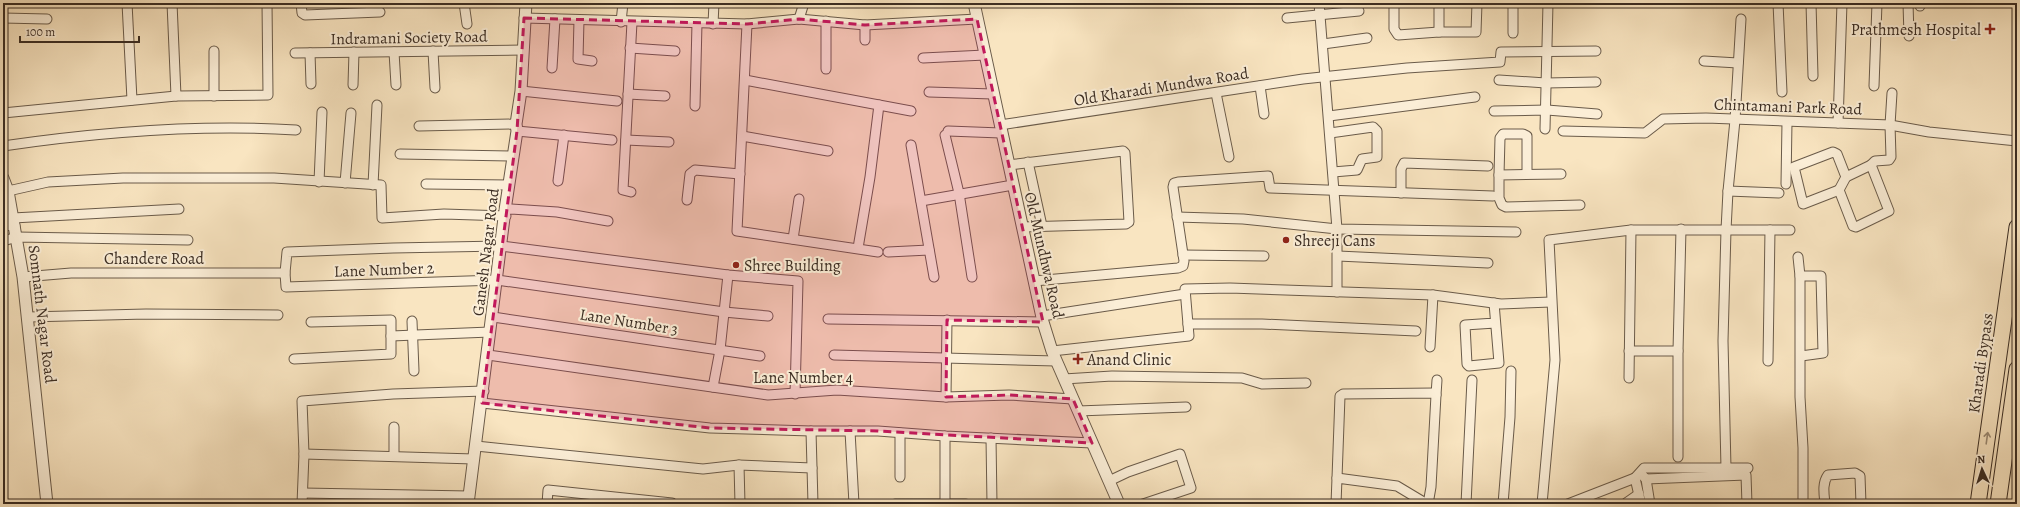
<svg xmlns="http://www.w3.org/2000/svg" width="2020" height="507" font-family="Alegreya,serif">
<rect width="100%" height="100%" fill="#f9e5c1"/>
<filter id="stains"><feTurbulence type="fractalNoise" baseFrequency=".005" numOctaves="4"/><feColorMatrix values="0 0 0 0 .2 0 0 0 0 .09 0 0 0 0 .02 0 0 0 .5 -.17"/></filter>
<radialGradient id="worn" r=".72"><stop offset=".6" stop-color="#630" stop-opacity="0"/><stop offset="1" stop-color="#630" stop-opacity=".3"/></radialGradient>
<g fill="none" stroke-linecap="round" stroke-linejoin="round">
<g stroke="#6a5b4a" stroke-width="11">
<g id="minor">
<path d="M127,3l5,97"/>
<path d="M172,3l4,93"/>
<path d="M301,3l1,10 3,2 75,-3"/>
<path d="M464,3l3,21"/>
<path d="M1319,3l18,226v63"/>
<path d="M1394,3v26l4,6 41,-3h37l1,-29"/>
<path d="M1439,3v29"/>
<path d="M1513,3v30"/>
<path d="M1778,3l4,89"/>
<path d="M1811,3l2,73"/>
<path d="M1908,3l1,33"/>
<path d="M1920,3v3"/>
<path d="M3,18l44,1"/>
<path d="M524,18l223,6 52,-5 66,6 112,-6"/>
<path d="M1287,18l72,-7"/>
<path d="M799,19l5,-16"/>
<path d="M579,20l-1,39 14,2"/>
<path d="M826,21v48"/>
<path d="M621,22l2,-19"/>
<path d="M713,24l1,-21"/>
<path d="M747,24l-10,207 141,21"/>
<path d="M865,25v15"/>
<path d="M1323,44l44,-6"/>
<path d="M630,48l45,3"/>
<path d="M433,51l2,37"/>
<path d="M394,52l2,33"/>
<path d="M295,53l228,-3"/>
<path d="M310,53l1,31"/>
<path d="M923,58l62,-3"/>
<path d="M1704,61l34,2"/>
<path d="M552,68l3,-49"/>
<path d="M745,80l166,31"/>
<path d="M1499,80l47,3 50,-1"/>
<path d="M353,85l1,-33"/>
<path d="M1260,86l4,28"/>
<path d="M1874,86l3,-83"/>
<path d="M521,91l96,10"/>
<path d="M929,92l64,2"/>
<path d="M1216,93l13,64"/>
<path d="M628,94l37,2"/>
<path d="M214,96v-45"/>
<path d="M695,106l2,-83"/>
<path d="M1494,111l53,-1 50,4"/>
<path d="M3,113l173,-17 92,-1 -1,-92"/>
<path d="M1329,116l146,-19"/>
<path d="M1838,123l4,-120"/>
<path d="M1000,125l303,-46 104,-11 93,-6 1,-10 95,-1"/>
<path d="M419,126l97,-2"/>
<path d="M1545,129l3,-126"/>
<path d="M517,131l95,9"/>
<path d="M948,131l53,2"/>
<path d="M1563,131l82,2 18,-14 43,-1 184,7 39,7 88,9"/>
<path d="M1330,133l43,-6 4,4v26l-15,2 -5,11 -24,2"/>
<path d="M945,135l14,58 13,84"/>
<path d="M742,136l86,15"/>
<path d="M626,140l43,2"/>
<path d="M911,145l23,132"/>
<path d="M3,146c97,-14 195,-22 293,-16"/>
<path d="M400,154l113,2"/>
<path d="M1028,162l14,64"/>
<path d="M1009,165l114,-14 2,2 4,69 -3,2 -104,3"/>
<path d="M1561,174l-62,1v23l3,7 4,2 74,-2"/>
<path d="M1499,175l1,-37 3,-4h20l4,2v38"/>
<path d="M1846,177l-7,13 14,36 3,1 33,-16 -18,-46 4,-4 14,-1 2,-3 -1,-32 2,-32"/>
<path d="M558,181l6,-46"/>
<path d="M319,182l3,-70"/>
<path d="M345,183l6,-70"/>
<path d="M426,184l83,1"/>
<path d="M1786,184l1,-62"/>
<path d="M373,185l4,-80"/>
<path d="M1839,190l-36,14 -9,-37 39,-15 4,2 9,23 25,-12"/>
<path d="M8,191l40,-9 75,-4h151l107,7 1,33 62,-4 62,2"/>
<path d="M1728,191l51,2"/>
<path d="M631,192l-8,-2 9,-168"/>
<path d="M1401,193v-24l3,-6 84,3"/>
<path d="M687,200l3,-26 5,-4 45,4"/>
<path d="M921,201l92,-16"/>
<path d="M505,210l6,-1 46,3 51,9"/>
<path d="M1177,217l66,2 94,10 179,3"/>
<path d="M13,218l166,-9"/>
<path d="M3,225l12,1"/>
<path d="M793,239l6,-40"/>
<path d="M3,241l14,-4 171,3"/>
<path d="M858,248l12,-71 9,-72"/>
<path d="M888,252l41,-2"/>
<path d="M1183,255l81,1"/>
<path d="M1338,256l150,7"/>
<path d="M1798,257l2,19v121l3,51v56"/>
<path d="M1800,276h21l2,77 -22,3"/>
<path d="M23,277l48,-4h214"/>
<path d="M1034,281l144,-13 5,-2 1,-5 -11,-74 1,-4 4,-1 90,-6 2,12 223,8"/>
<path d="M1494,303l5,60 -30,3 -2,-2 -2,-39 30,-2"/>
<path d="M768,316l-44,-4 -227,-32 -211,7 -1,-14 2,-21 106,-4 108,-2 227,29 70,6 -3,113"/>
<path d="M1042,316l143,-22"/>
<path d="M28,317l118,-3 132,1"/>
<path d="M493,317l267,39"/>
<path d="M828,319l215,3"/>
<path d="M412,321l2,50"/>
<path d="M1188,324h74l154,7"/>
<path d="M391,336l99,-4"/>
<path d="M1430,347l3,-52"/>
<path d="M1052,351l137,-15 -4,-47 45,-1 203,7 68,9 50,-2"/>
<path d="M1629,351h49"/>
<path d="M488,355l280,40 69,-5 109,7 63,-2 64,4"/>
<path d="M834,355l222,6"/>
<path d="M294,359l97,-5v-34l-80,2"/>
<path d="M1768,361l2,-131"/>
<path d="M1629,378l2,-148"/>
<path d="M1064,379l48,-3 130,2 20,6 44,-1"/>
<path d="M713,387l7,-37 8,-75"/>
<path d="M1436,395l1,-15"/>
<path d="M946,397l1,-77"/>
<path d="M482,403l228,25 101,3h67l67,5 147,7"/>
<path d="M1078,411l108,-4"/>
<path d="M394,427v29"/>
<path d="M811,431l2,73"/>
<path d="M850,431l4,73"/>
<path d="M945,436v67"/>
<path d="M991,438l1,66"/>
<path d="M476,446l227,23 36,-4 73,3"/>
<path d="M304,454l170,5"/>
<path d="M1678,457v-106l3,-122"/>
<path d="M739,465l1,39"/>
<path d="M1726,468l-3,-127 3,-111 2,-39 7,-71 6,-101"/>
<path d="M1642,475l4,4 4,25"/>
<path d="M900,477v-44"/>
<path d="M1337,478l3,-82 3,-2 91,-1 2,2 -5,92 -3,17"/>
<path d="M1635,478l9,-10h104"/>
<path d="M1635,478l6,26"/>
<path d="M1646,479l100,-4 1,29"/>
<path d="M1109,481l19,-9 52,-18 11,34 -48,16"/>
<path d="M303,493l166,3"/>
<path d="M1626,503l13,-9"/>
<path d="M302,504l2,-50 -2,-53 91,-7 91,-3"/>
<path d="M547,504l1,-14 124,13"/>
<path d="M895,504h71"/>
<path d="M1336,504l1,-26 60,8 30,18"/>
<path d="M1466,504l6,-124"/>
<path d="M1503,504l7,-87 1,-46"/>
<path d="M1542,504l13,-144 -6,-120 82,-10h159"/>
<path d="M1568,504l67,-26"/>
<path d="M1599,504h6"/>
<path d="M1825,504c-1,-10 -3,-21 3,-29l27,-2 5,3 1,28"/>
</g>
</g>
<g stroke="#6a5b4a" stroke-width="13">
<g id="tertiary">
<path d="M974,3l69,319 9,29 67,153"/>
<path d="M3,178l5,13 15,86 24,227"/>
<path d="M468,504l37,-294 12,-79 -1,-7 5,-33 5,-88"/>
</g>
</g>
<g stroke="#3b2d23" stroke-width="17">
<g id="trunk">
<path d="M1978,504l39,-277"/>
<path d="M1998,504l19,-135"/>
</g>
</g>
<use href="#minor" stroke="#fbeed7" stroke-width="9"/>
<use href="#tertiary" stroke="#fbeed7" stroke-width="11"/>
<use href="#trunk" stroke="#f9e5c1" stroke-width="15"/>
</g>
<defs><path id="oneway-shaft" d="M-6 0H5M1.5-3L5.5 0L1.5 3" fill="none" stroke-width="1.6" stroke-linecap="round" stroke-linejoin="round"/></defs>
<use stroke="#9a8972" href="#oneway-shaft" transform="translate(1987 438) rotate(-82)"/>
<path fill="#c2185b" fill-opacity="0.2" stroke="#c2185b" stroke-width="3" stroke-dasharray="8 5" stroke-linejoin="round" d="M524,18l223,6 52,-5 66,6 112,-6 66,303 -96,-2 -1,77 63,-2 64,4 19,44 -214,-12 -168,-3 -228,-25 35,-272z"/>
<g fill="#8f2418" stroke="#fbeed7" stroke-width="1.5">
<path d="M1988 23h4v4h4v4h-4v4h-4v-4h-4v-4h4z"/>
<circle cx="1286" cy="240" r="4"/>
<circle cx="736" cy="265" r="4"/>
<path d="M1076 353h4v4h4v4h-4v4h-4v-4h-4v-4h4z"/>
</g>
<g text-anchor="middle" stroke-width="4" stroke-linejoin="round" paint-order="stroke">
<g font-size="16" fill="#3b2d23" stroke="#fbeed7" text-anchor="start">
<text x="1981" y="35" text-anchor="end">Prathmesh Hospital</text>
<text x="1294" y="246">Shreeji Cans</text>
<text x="744" y="271">Shree Building</text>
<text x="1087" y="365">Anand Clinic</text>
</g>
<g font-size="16" fill="#3b2d23" stroke="#fbeed7">
<text transform="translate(409 37) rotate(-1)" y="6">Indramani Society Road</text>
<text transform="translate(1161 86) rotate(-9)" y="6">Old Kharadi Mundwa Road</text>
<text transform="translate(1788 106) rotate(2)" y="6">Chintamani Park Road</text>
<text transform="translate(485 252) rotate(-83)" y="6">Ganesh Nagar Road</text>
<text transform="translate(1045 255) rotate(77)" y="6">Old Mundhwa Road</text>
<text x="154" y="264">Chandere Road</text>
<text transform="translate(384 269) rotate(-2)" y="6">Lane Number 2</text>
<text transform="translate(43 314) rotate(83)" y="6">Somnath Nagar Road</text>
<text transform="translate(629 321) rotate(9)" y="6">Lane Number 3</text>
<text transform="translate(1980 363) rotate(-82)" y="6">Kharadi Bypass</text>
<text x="803" y="383">Lane Number 4</text>
</g>
</g>
<rect width="2020" height="507" fill="none" stroke="#f9e5c1" stroke-width="16"/>
<rect x="4" y="4" width="2012" height="499" fill="none" stroke="#3b2d23" stroke-width="2"/>
<rect x="8" y="8" width="2004" height="491" fill="none" stroke="#3b2d23"/>
<g transform="translate(1982 469) rotate(356)" stroke="#fbeed7" stroke-width="3" paint-order="stroke">
<path d="M0-3L7 15L0 10L-7 15Z" fill="#3b2d23"/>
<text y="-6" font-size="11" font-weight="bold" text-anchor="middle" fill="#3b2d23">N</text>
</g>
<path d="M20 36v6h119v-6" fill="none" stroke="#3b2d23" stroke-width="2"/>
<text x="26" y="36" font-size="12" fill="#3b2d23" stroke="#fbeed7" stroke-width="3" paint-order="stroke">100 m</text>
<rect width="100%" height="100%" filter="url(#stains)"/>
<rect width="100%" height="100%" fill="url(#worn)"/>
</svg>
